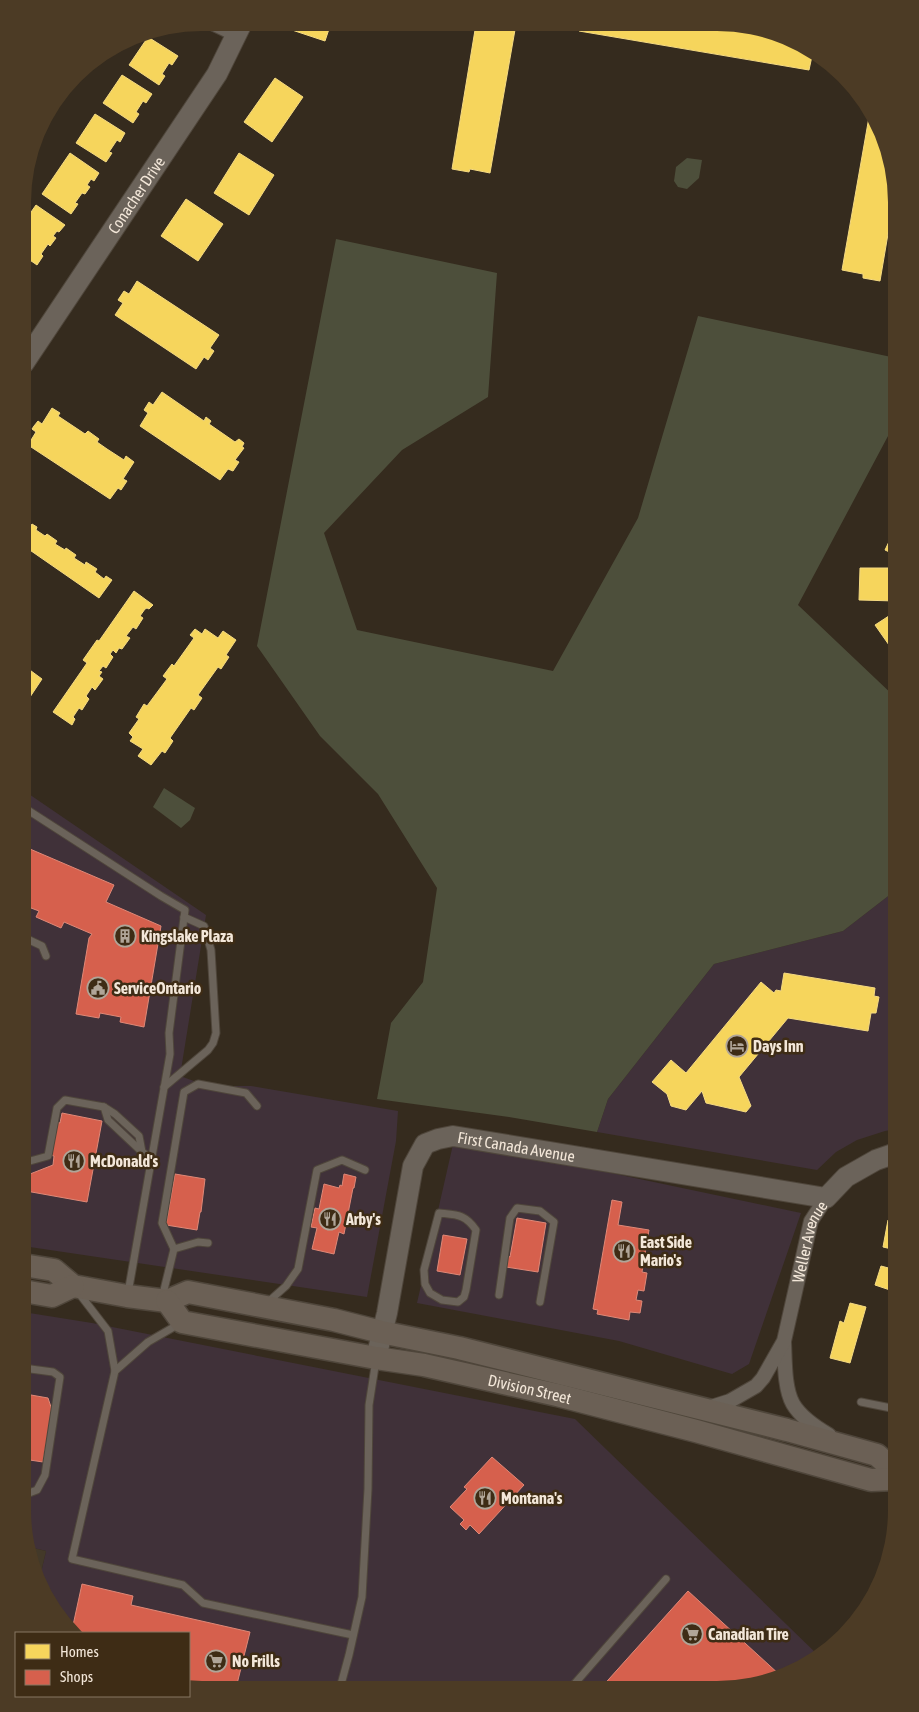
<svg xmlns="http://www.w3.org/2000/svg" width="919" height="1712" font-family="'Asap Condensed',sans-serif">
<rect width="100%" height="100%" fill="#352b1e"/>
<g fill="#403139">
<path d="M23,790l183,125 -26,161 28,10h43l147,25 -2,30 -29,156 -344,-51z"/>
<path d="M896,890v239l-11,2 -28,9 -21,12 -19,18 -220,-38 11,-33 106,-135 129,-33z"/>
<path d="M454,1140l347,73 -52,151 -17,10 -113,-33 -202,-38z"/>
<path d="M23,1312l69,11 483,96 244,237 -44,24 -59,9 -527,-1v-55h-114l-22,-23 -14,-29 7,-30 -17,-4 -6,-38z"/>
</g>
<path fill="#433929" d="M29,1547l17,4 -7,30 -7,-13z"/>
<g fill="#4d4f3b">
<path d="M687,158l15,2 -3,18 -12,11 -9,-2 -4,-6 2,-14z"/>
<path d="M336,239l161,34 -9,124 -86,53 -78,83 33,97 196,41 85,-153 60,-202 198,42v63l-98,184 98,93v192l-53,41 -129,33 -106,135 -11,33 -88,-15 -132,-18 14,-76 32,-41 14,-94 -59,-94 -58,-58 -63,-90z"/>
<path d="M164,788l31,20 -5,12 -9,8 -28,-21z"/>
</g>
<g fill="#f6d55c" stroke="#f5da82">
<path d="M291,23h40l-6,18 -36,-12z"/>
<path d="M476,24h40l-26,149 -20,-4 -1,3 -17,-3z"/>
<path d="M580,25l171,1 61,30 -3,14 -230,-39z"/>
<path d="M148,37l30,19 -6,9 -3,-2 -7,11 3,2 -6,9 -30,-20z"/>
<path d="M122,75l30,19 -6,9 -3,-2 -7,11 3,2 -6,9 -30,-20z"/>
<path d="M275,78l28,19 -31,45 -28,-20z"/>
<path d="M95,114l30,19 -5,9 -3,-2 -8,12 3,1 -6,9 -30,-19z"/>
<path d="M869,117l18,27 8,49 -15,88 -17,-3v-4l-21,-4z"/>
<path d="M70,153l29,20 -5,8 -3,-2 -4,6 3,2 -5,7 -3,-1 -7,10 3,1 -7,10 -29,-20z"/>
<path d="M239,153l35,22 -25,40 -35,-22z"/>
<path d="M186,199l37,25 -25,37 -37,-25z"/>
<path d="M36,205l29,20 -6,7 -2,-1 -4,5 3,2 -6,8 -2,-2 -7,10 2,2 -6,9 -13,-9v-34z"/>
<path d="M24,271l6,5 -5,8h-1z"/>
<path d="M137,281l82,54 -9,13 4,3 -6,9 -4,-3 -8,12 -81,-54 8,-12 -5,-3 6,-9 5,3z"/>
<path d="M162,392l42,29 2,-4 5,4 -2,3 26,18 4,-3 5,4 -2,4 2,1 -9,12 4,2 -6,9 -5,-2 -8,11 -80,-54 8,-13 -4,-3 5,-8 4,3z"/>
<path d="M52,408l8,5 -2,3 27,18 3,-3 11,8 -2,3 10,7 17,11 2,-4 8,6 -11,17 4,2 -6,9 -3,-2 -8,11 -82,-54 8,-13 -4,-3 2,-3 4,-5 4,3z"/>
<path d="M32,524l5,3 -1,3 9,6 2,-2 10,7 -2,3 10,6 1,-2 10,7 -2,3 11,7 1,-3 11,7 -2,3 9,7 2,-3 6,4 -13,18 -75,-52v-10z"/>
<path d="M896,527v28l-11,-5z"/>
<path d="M860,568h36v33l-37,-1z"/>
<path d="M134,591l19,14 -4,4 -2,-1 -2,1 -5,7 3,2 -7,11 -3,-2 -7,9 4,2 -8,11 -3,-1 -3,5 -3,-3 -3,4 3,3 -7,11 -3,-2 -4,5 3,1 -3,4 4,3 -8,11 -3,-3 -6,9 3,3 -7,11 -3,-2 -6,9 2,2 -3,6 -19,-13 34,-49 -4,-3 14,-20 2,1z"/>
<path d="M895,612l1,2v41l-21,-30z"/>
<path d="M195,629l7,5 3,-5 13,9 5,-7 13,9 -10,15 3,2 -8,12 -3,-2 -20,28 4,3 -8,12 -3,-2 -21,30 3,3 -8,12 -3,-2 -11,14 -13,-9 5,-7 -13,-8 3,-4 -4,-4 10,-14 -3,-2 8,-13 3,2 20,-27 -4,-3 9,-12 2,2 20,-28 -4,-3z"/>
<path d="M23,665l19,14 -12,18 -6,-4 2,-2 -3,-2z"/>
<path d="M784,973l91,15 -1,8 5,1 -3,16h-5l-3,18 -80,-13 -49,59 12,29 -5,6 -40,-9 -4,-12 -16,19 -15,-4 -4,-12 -15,-12 19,-22 15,13 75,-91 13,11 2,-3 5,1z"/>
<path d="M888,1220l8,2v28l-13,-3z"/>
<path d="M881,1266l15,4v22l-21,-7z"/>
<path d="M850,1303l16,4 -16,56 -20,-5 10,-37 4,2z"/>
</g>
<g fill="#d6604d" stroke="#df8877">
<path d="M23,846l91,39 -8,17 55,24 -17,101 -24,-5 1,-5 -21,-4 -1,5 -23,-4 13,-76 3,-4 -28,-12 -3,6 -25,-11 3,-6 -16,-6z"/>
<path d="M62,1113l40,8 -15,81 -61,-11 4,-17 23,-9 1,-9 -4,-1 6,-33 4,1z"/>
<path d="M175,1174l30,5 -4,33h-1l-3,18 -31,-5z"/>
<path d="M344,1174l12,3 -2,11h-1l-9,46 -5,-2 -5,22 -22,-5 5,-21 -6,-1 4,-19 4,1 5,-25 15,4 1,-3 2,1z"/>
<path d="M612,1200l10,2 -4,23 31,5 -7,42 5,1 -3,18 -6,-1 -2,10 6,1 -2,12 -10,-1 -1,8 -32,-6 1,-4 -5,-1z"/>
<path d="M517,1218l29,5 -8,49 -32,-5 2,-11 2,1z"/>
<path d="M443,1235l24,4 -7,36 -23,-4z"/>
<path d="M31,1395l17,3 4,12 -9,52 -20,-3v-43l2,-15 2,1 1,-4z"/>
<path d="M492,1457l32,28 -45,49 -9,-9 -4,5 -6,-6 4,-4 -14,-13 17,-18 -3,-2z"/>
<path d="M82,1584l51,12 -2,9 119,27 -14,56h-47v-55h-114l-3,-3z"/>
<path d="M688,1591l93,85 -6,4 -59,10 -116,-1z"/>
</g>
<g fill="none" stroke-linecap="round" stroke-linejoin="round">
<g stroke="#4f463b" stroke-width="9">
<g id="lane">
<path d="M23,807l138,89 24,14 -16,123 1,21 -42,239"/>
<path d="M23,937l19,9 4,10"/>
<path d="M164,1087l44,-37 5,-7 3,-10 -5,-83 -7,-24 -20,-9"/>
<path d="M104,1107l11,7 24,22 3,16"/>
<path d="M23,1163l25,-7 9,-48 8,-8 39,7 4,13 34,32 9,6"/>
<path d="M439,1213c18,2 26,1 37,17l-10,60 -2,7 -6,5 -16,-2 -12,-7 -5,-9 -1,-14z"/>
<path d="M174,1249l-12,-26 22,-131 14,-8 48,9 11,13"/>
<path d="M78,1292l30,39 7,40 -43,188 111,26 20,18 150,32"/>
<path d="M499,1295l11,-77 7,-10 23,3 14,11 -14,80"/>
<path d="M162,1298l12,-49 24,-7 10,1"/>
<path d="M268,1302l18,-16 12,-17 19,-99 25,-10 23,10"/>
<path d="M115,1371l33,-29 31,-18"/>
<path d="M861,1402l35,7"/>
<path d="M23,1491l6,2 8,-3 8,-15 15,-98 -7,-5 -30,-4"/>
<path d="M340,1688l9,-33 13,-58 6,-108 1,-84 7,-45"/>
<path d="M570,1689l96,-110"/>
</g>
</g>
<g stroke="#4f463b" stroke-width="16">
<g id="street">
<path d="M212,23l25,12"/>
<path d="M784,1342c1,18 0,46 9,62 7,12 24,24 36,31"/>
<path id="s1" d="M708,1408l22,-7 26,-15 7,-8 21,-37 27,-120 15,-23"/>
</g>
</g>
<g stroke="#4f463b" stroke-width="22">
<g id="secondary">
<path id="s2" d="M24,363l193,-289 25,-51"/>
<path id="s3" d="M376,1358l11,-45 26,-147 12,-22 13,-5 15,-3 373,62 20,-21 30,-17 20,-7"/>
</g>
</g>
<g stroke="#4f463b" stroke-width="25">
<g id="primary">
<path d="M23,1265l31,5 19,16 54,10 40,5 21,-9 146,28 47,12 78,16 328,82 90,25 19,17"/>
<path d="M23,1291l29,5 21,-10"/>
<path id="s4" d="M167,1301l15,21 194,36 48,7 133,30 139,36 175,49 25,-1"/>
</g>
</g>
<use href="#lane" stroke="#6b635a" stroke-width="7"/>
<use href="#street" stroke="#6b635a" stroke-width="14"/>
<use href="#secondary" stroke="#6b635a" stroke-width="20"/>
<use href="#primary" stroke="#6b6055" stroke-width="22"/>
</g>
<defs>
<g id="building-ring" transform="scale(1.125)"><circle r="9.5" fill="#3e2c15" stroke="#b0a598" stroke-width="1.5"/><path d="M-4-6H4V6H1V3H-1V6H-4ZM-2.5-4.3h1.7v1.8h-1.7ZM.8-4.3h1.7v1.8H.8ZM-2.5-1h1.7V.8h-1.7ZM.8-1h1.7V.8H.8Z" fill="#b0a598"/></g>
<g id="civic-ring" transform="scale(1.125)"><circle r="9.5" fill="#3e2c15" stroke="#b0a598" stroke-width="1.5"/><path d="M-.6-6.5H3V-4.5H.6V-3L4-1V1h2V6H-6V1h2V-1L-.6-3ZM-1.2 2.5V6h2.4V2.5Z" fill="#b0a598"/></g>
<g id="hotel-ring" transform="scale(1.125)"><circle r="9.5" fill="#3e2c15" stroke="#b0a598" stroke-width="1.5"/><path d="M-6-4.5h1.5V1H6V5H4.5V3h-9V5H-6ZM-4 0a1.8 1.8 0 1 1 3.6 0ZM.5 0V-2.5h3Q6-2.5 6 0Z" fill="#b0a598"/></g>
<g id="restaurant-ring" transform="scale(1.125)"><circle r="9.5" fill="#3e2c15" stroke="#b0a598" stroke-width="1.5"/><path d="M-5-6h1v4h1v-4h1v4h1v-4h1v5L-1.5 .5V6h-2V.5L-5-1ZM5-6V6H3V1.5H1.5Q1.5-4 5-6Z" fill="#b0a598"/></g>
<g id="supermarket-ring" transform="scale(1.125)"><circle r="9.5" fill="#3e2c15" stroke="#b0a598" stroke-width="1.5"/><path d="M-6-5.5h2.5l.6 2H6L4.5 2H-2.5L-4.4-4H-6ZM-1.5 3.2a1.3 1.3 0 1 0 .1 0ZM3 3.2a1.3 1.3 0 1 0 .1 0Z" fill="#b0a598"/></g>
</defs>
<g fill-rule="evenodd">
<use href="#building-ring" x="125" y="936"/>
<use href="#civic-ring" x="98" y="988"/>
<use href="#hotel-ring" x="737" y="1046"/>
<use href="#restaurant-ring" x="74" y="1161"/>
<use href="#restaurant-ring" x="330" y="1219"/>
<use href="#restaurant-ring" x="624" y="1251"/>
<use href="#restaurant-ring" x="485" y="1498"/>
<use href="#supermarket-ring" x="692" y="1634"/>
<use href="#supermarket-ring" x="216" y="1661"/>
</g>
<g text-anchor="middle" stroke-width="5" stroke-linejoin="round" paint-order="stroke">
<g font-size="16" fill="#f3e7d9" stroke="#3e2c15">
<text dy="6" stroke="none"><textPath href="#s2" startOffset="202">Conacher Drive</textPath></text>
<text dy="6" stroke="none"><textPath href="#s3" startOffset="314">First Canada Avenue</textPath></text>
<text dy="6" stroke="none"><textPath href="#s1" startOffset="209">Weller Avenue</textPath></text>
<text dy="6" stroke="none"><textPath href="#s4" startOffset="380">Division Street</textPath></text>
</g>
<g font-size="16" font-weight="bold" fill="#f3e7d9" stroke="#3e2c15" text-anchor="start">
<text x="141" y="942">Kingslake Plaza</text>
<text x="114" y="994">ServiceOntario</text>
<text x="753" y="1052">Days Inn</text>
<text x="90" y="1167">McDonald's</text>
<text x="346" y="1225">Arby's</text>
<text x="640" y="1248">East Side<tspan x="640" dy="18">Mario's</tspan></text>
<text x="501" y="1504">Montana's</text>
<text x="708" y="1640">Canadian Tire</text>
<text x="232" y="1667">No Frills</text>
</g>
</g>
<path d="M0 0H919V1712H0ZM202 31H717A171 171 0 0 1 888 202V1510A171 171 0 0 1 717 1681H202A171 171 0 0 1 31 1510V202A171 171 0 0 1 202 31Z" fill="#4c3b25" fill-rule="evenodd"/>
<rect x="15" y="1632" width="175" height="65" fill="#3e2c15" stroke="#867763"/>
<rect x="25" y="1644" width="25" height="15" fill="#f6d55c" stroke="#867763"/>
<text x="60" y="1657" font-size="15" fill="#f3e7d9">Homes</text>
<rect x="25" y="1670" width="25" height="15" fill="#d6604d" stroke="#867763"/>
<text x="60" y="1682" font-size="15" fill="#f3e7d9">Shops</text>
</svg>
